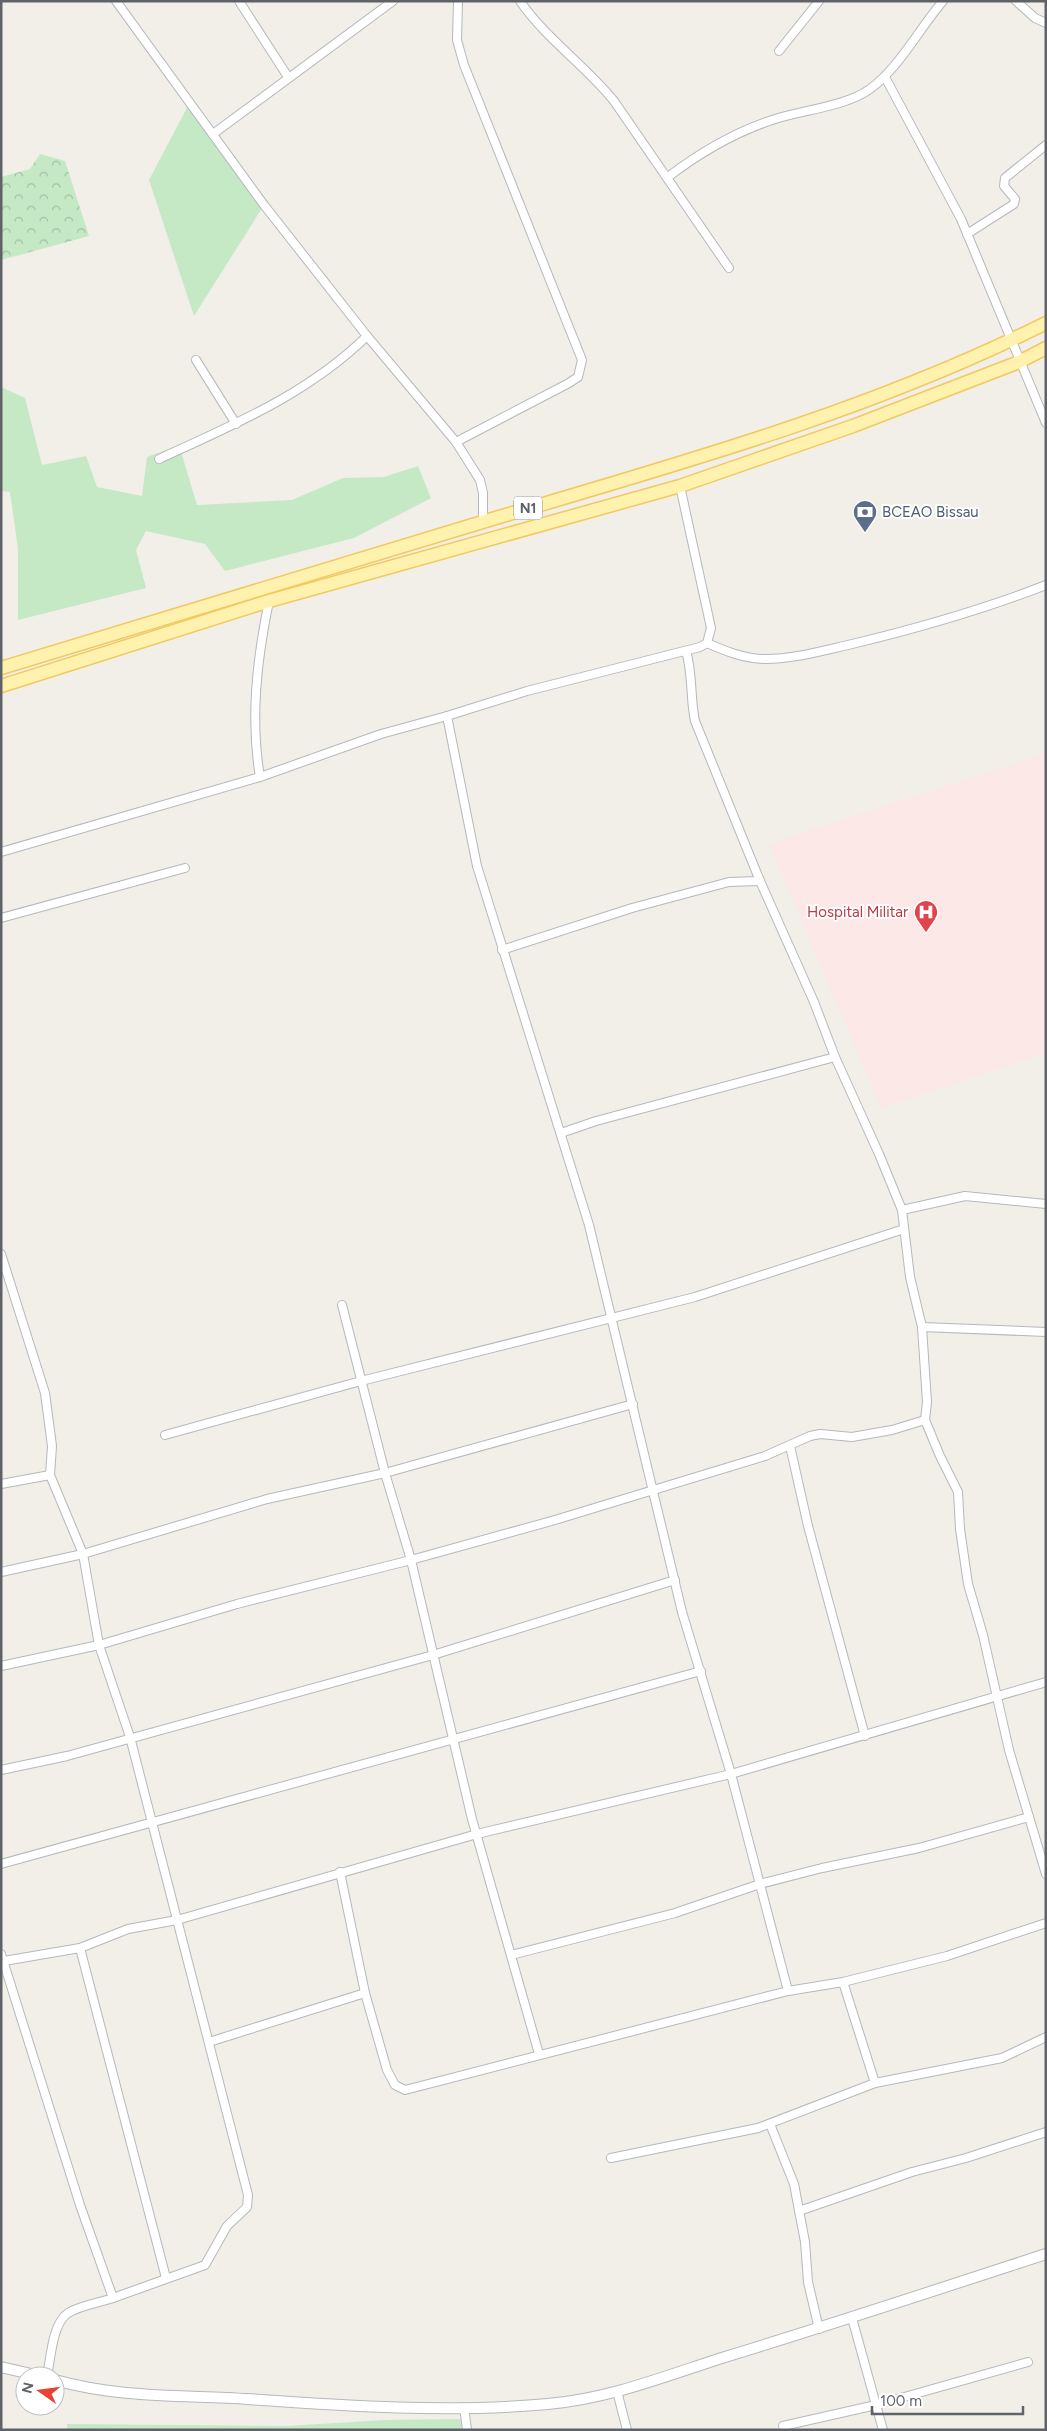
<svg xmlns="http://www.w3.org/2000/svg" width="1047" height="2431" font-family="Figtree,sans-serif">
<defs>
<pattern id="forest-crowns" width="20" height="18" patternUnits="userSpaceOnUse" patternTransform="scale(1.25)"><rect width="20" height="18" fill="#c5e8c5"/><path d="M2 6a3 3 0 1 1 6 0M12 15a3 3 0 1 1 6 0" fill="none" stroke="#a3c0a4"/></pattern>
</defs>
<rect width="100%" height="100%" fill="#f1efe8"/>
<path fill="#fce8e6" d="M1046,753v300l-165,55 -112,-264z"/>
<g fill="#c5e8c5">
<path d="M189,104l75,101 -70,111 -45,-136z"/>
<path d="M1,387l24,11 17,67 44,-9 11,31 45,9 5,-39 32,-12 18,60 95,-5 51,-22 41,-1 34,-11 13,32 -77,40 -129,33 -20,-27 -59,-13 -10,19 10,38 -128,32v-71l-8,-57 -9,-1z"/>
<path d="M460,2419l2,11h-395v-6l220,2 98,-6z"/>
</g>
<path fill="url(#forest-crowns)" d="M40,154l25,7 24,75 -88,24v-83l29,-8z"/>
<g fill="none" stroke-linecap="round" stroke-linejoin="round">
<g stroke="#b5b8bc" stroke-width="10">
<g id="minor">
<path d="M116,1l148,204 103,131 89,106 24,38 3,13v28"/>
<path d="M239,1l49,76"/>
<path d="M520,1c27,39 65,64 94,100l115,167"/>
<path d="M1016,1l19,17 11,5"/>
<path d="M779,51l40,-50"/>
<path d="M885,77l76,142 85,204"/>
<path d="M213,134l180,-133"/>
<path d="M668,177c30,-23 68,-45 104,-57 29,-10 73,-13 98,-31 29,-21 49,-60 73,-88"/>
<path d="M967,234l47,-30 1,-5 -11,-13 1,-8 41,-33"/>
<path d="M196,360l40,64"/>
<path d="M456,442l113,-59 9,-6 4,-17 -118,-295 -7,-25 1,-39"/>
<path d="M159,459c74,-34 149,-65 208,-123"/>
<path d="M707,643c18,8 38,16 58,16 28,0 57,-8 83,-14 67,-16 134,-35 198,-60"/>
<path d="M686,651c7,23 4,47 9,70l65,160 54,121 21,55 44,97 23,56 8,67 12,50 5,75 -2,18 15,36 18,36 2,37 8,55 15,51 26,115 37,124"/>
<path d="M447,716l30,150 112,359 93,387 49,162 57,217"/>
<path d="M260,777c-10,-59 -3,-118 9,-176"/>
<path d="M1,852l259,-75 121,-43 66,-18 80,-25 173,-44 7,-4 4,-15 -31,-142"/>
<path d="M1,918l184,-50"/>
<path d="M502,950l130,-42 97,-26 31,-1"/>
<path d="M561,1133l35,-12 239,-64"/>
<path d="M902,1210l63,-14 81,8"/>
<path d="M1,1254l44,139 7,53 -2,29 33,79 16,91 31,92 118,458 -1,12 -20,19 -22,39 -92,33"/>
<path d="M342,1305l43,168 26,87 61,259 67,235"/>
<path d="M922,1327l124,5"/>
<path d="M165,1435l196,-54 334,-84 209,-68"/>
<path d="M790,1446l18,80 57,210"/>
<path d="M1,1484l49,-9"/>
<path d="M1,1572l82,-18 184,-55 118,-26 248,-69"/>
<path d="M1,1666l98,-21 138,-41 174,-44 144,-40 210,-64 45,-20 10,-2 32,3 40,-7 33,-10"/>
<path d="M1,1770l66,-14 366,-101 242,-75"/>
<path d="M1,1864l700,-193"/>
<path d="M340,1872l25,121 22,77 8,15 10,5 383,-99 55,-9 104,-26 99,-33"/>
<path d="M80,1948l86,330"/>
<path d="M1,1954l79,251 33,93c-14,5 -32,7 -45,15 -16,11 -17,45 -21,63"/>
<path d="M511,1955l164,-42 85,-29 62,-16 97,-20 110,-31"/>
<path d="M4,1961l76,-13 48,-19 49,-9 300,-86 254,-60 315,-92"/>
<path d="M843,1982l32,101"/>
<path d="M209,2042l156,-49"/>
<path d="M770,2124l24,60 11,58 3,40 11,47"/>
<path d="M611,2158l147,-30 117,-45 127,-25 44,-21"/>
<path d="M799,2211l113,-39 54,-14 80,-26"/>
<path d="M852,2318l31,112"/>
<path d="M617,2391l10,39"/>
<path d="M464,2407l3,23"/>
<path d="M783,2426l93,-21 152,-43"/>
</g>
</g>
<g stroke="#b5b8bc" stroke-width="12">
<g id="tertiary">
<path d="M1,2367l39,9"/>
<path d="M55,2380c63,18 128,15 192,19 100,7 201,14 301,5 61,-5 120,-29 177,-47 108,-33 214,-68 321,-103"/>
</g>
</g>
<g stroke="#f2c960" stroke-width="15">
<g id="primary">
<path d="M1,668c166,-51 332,-102 498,-151 186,-55 373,-107 547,-194"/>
<path d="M1,686l268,-85 411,-115 173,-60 166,-64 27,-14"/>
</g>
</g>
<use href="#minor" stroke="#fff" stroke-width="8"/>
<use href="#tertiary" stroke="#fff" stroke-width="10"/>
<use href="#primary" stroke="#fff2af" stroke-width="12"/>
</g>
<defs>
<g id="bank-pin" transform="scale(1.25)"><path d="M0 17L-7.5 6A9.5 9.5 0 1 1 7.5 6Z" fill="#5c6f8a" stroke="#fff"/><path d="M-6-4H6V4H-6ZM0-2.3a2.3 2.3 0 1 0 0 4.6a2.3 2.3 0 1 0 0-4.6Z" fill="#fff"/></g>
<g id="hospital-pin" transform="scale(1.25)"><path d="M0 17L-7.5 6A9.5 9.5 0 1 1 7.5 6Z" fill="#e0444e" stroke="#fff"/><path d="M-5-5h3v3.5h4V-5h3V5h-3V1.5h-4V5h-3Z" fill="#fff"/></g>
</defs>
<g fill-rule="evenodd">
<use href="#bank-pin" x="865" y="512"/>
<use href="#hospital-pin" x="926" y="912"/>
</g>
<g text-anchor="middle" stroke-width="4" stroke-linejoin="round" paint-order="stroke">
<rect fill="#fff" stroke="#8f9295" stroke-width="1" x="514" y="496.5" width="28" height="23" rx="4"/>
<g font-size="14" font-weight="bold" fill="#5f6368">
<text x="528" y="513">N1</text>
</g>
<g font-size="15" fill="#4e5e75" stroke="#fff" text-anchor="start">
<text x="882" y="517">BCEAO Bissau</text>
</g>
<g font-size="15" fill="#be3a42" stroke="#fff" text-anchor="end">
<text x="908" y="917">Hospital Militar</text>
</g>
</g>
<rect width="1047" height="2431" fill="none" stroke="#5f6368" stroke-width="5"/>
<g transform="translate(40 2391) rotate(284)"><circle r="24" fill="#ffffff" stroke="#bfc1c3"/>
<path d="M0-4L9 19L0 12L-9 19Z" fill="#ea4335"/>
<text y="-8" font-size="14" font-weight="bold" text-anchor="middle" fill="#5f6368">N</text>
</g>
<path d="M872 2406v8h151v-8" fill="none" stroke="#5f6368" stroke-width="2.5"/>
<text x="880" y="2406" font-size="15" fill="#5f6368" stroke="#ffffff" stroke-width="4" paint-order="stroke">100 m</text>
</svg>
